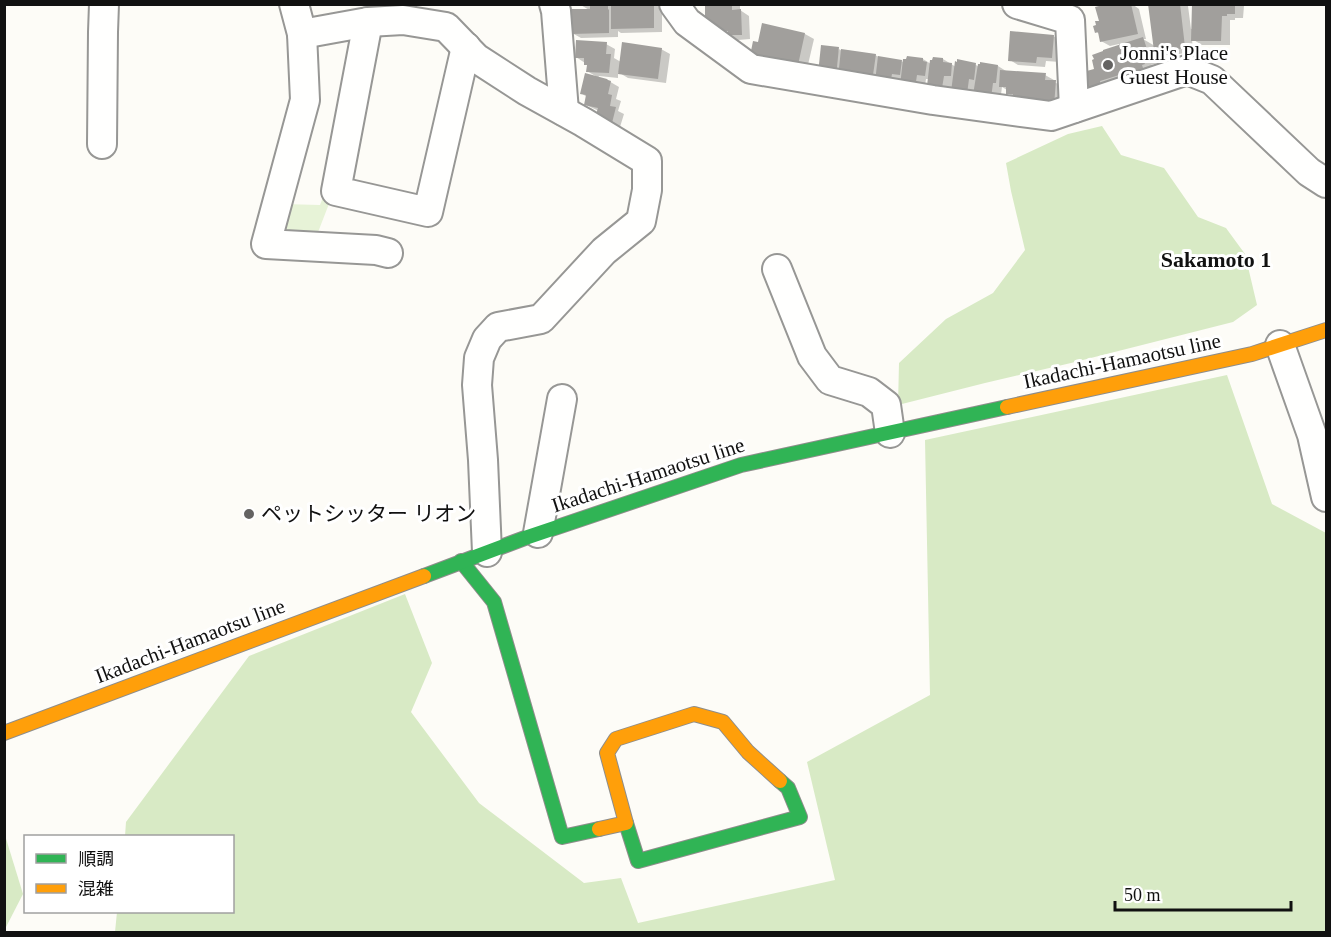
<svg xmlns="http://www.w3.org/2000/svg" width="1331" height="937" font-family="'Times New Roman','Noto Sans JP',serif">
<rect width="100%" height="100%" fill="#fdfcf7"/>
<path fill="#e7f3d7" d="M325,192l7,4 -17,44 -40,-3 8,-33 37,1z"/>
<g fill="#d8eac5">
<path d="M1102,126l19,29 43,13 34,49 28,11 19,26 12,51 -24,17 -162,41 -86,20 -87,22 1,-42 47,-44 47,-26 32,-43 -14,-59 -5,-28 62,-29z"/>
<path d="M1227,375l45,129 54,29v399h-1211l2,-20h115v-76h-107l1,-14 123,-166 156,-62 27,69 -21,49 68,91 105,80 37,-5 17,45 197,-43 -28,-118 123,-67 -5,-255z"/>
<path d="M4,832l19,62 -18,35h-1z"/>
</g>
<g fill="#0003">
<path d="M579,4h80l3,2v26l-41,1 -3,-2v6l-37,1 -9,-5 19,-22z"/>
<path d="M707,4h33v6l9,6 1,23 -12,1 -7,-5h-10l-14,-18z"/>
<path d="M1127,4h5l7,5 7,30h-3l12,7 -2,-42h32l3,2 3,23h2v-25h49l2,2 -1,12h-8v2h-5v25h-28l-10,-6 1,13 -6,2 -3,-1 -9,2 -3,-2v2h-8l-11,-6 5,14 -7,2 1,4 -53,26 -3,-25 23,-24v-2l-9,2 -9,-5 -1,-7 -4,-2z"/>
<path d="M764,25l41,9 9,5 -7,30 -48,-25z"/>
<path d="M1053,36l9,5 -2,21 -14,-1 -1,6 -27,-2 -8,-5z"/>
<path d="M606,44l9,5 -1,9 7,4 40,-13 9,5 -4,29 -38,-5 -10,-6v6l-19,-2 -1,2 9,2 12,7 -3,12 5,2 -3,10 6,3 -4,13 -9,-2 -12,-14 -13,-6 1,-8 -6,-4 16,-16 -10,-6 1,-6 -12,-8z"/>
<path d="M839,49l3,2 33,4 6,3 23,4 19,-3 8,5 12,-5 13,8 20,-2 3,2 19,-1 8,5 39,4 9,5v2l10,5 -1,23 -49,-13 -7,-4v-3l-5,-3 -2,15 -50,-10 -21,-13h-3l-2,13 -96,-13z"/>
</g>
<g fill="#a19f9c">
<path d="M611,4h43v24l-43,1z"/>
<path d="M705,4h27v6l9,-1 1,26h-14v-4h-17l-10,-15h4z"/>
<path d="M1107,4h24l7,30 -38,8 -2,-10 -3,1 -2,-7 3,-1 -1,-4h4l-4,-14z"/>
<path d="M1148,4h32l5,43 -8,3 -2,-1 -8,1v2l-3,1v-3l-10,1z"/>
<path d="M1192,4h43v10h-8v2h-5l-1,25h-30z"/>
<path d="M590,6h18v3l1,1v23l-38,1v-25h19z"/>
<path d="M762,23l43,10 -7,32 -48,-9 3,-15 5,1z"/>
<path d="M1010,31l44,4 -2,23 -15,-1 -1,6 -28,-2z"/>
<path d="M1143,37l7,21 -7,2 2,4 -3,1 3,9 -14,5 -2,-7 -29,9 1,7 -12,3 -6,-19 11,-3 -2,-9 2,-1 -2,-4 11,-4v-1z"/>
<path d="M576,40l31,2 -1,12h5l-2,19 -23,-1 1,-7h-3v-7h-9z"/>
<path d="M622,42l40,6 -4,31 -40,-5z"/>
<path d="M821,45l18,2 -3,30 -18,-3z"/>
<path d="M841,49l35,5 -3,21h-6l-29,3z"/>
<path d="M878,56l24,4 -2,15 -8,-1 -2,10 -15,-2z"/>
<path d="M907,56l16,2v3l4,1 -2,14 -8,-1 -2,13 -15,-2 3,-27h3z"/>
<path d="M933,57l10,1v4l9,1 -1,13h-7l-2,12 -15,-2 3,-26h2z"/>
<path d="M957,59l19,4 -2,17 -5,-1 -2,15 -16,-2 4,-31 2,1z"/>
<path d="M980,62l18,3 -2,18h-3l-2,15 -18,-3 5,-31h2z"/>
<path d="M1000,70l46,3 -1,7h11l-2,26 -41,-3v-9h-7v-7h-7z"/>
<path d="M585,73l22,6 1,1 3,1 -3,13 4,1 -2,11 6,1 -4,16 -17,-6 3,-9 -14,-3 2,-10 -6,-1z"/>
</g>
<g fill="none" stroke-linecap="round" stroke-linejoin="round">
<g stroke="#979795" stroke-width="32">
<g id="street">
<path d="M294,4l8,30 3,66 -39,144 110,6 12,3"/>
<path d="M554,4l2,7 8,100"/>
<path d="M674,4l13,18 64,47 182,31 118,16 136,-46 25,10 97,92 17,11"/>
<path d="M1017,4l53,16 4,88"/>
<path d="M368,22l-32,169 92,21 38,-165"/>
<path d="M302,34l66,-12 35,-2 43,7 30,31 51,33 56,31 64,39v29l-6,31 -37,30 -63,68 -43,8 -11,12 -8,19 -2,27 6,75 4,92"/>
<path d="M102,144l1,-112 1,-28"/>
<path d="M777,269l35,87 18,24 39,12 17,13 4,28"/>
<path d="M1280,345l32,90 14,62"/>
<path d="M538,533l24,-134"/>
</g>
</g>
<g stroke="#8e8d8b" stroke-width="16">
<g id="fast">
<path d="M461,561l33,41 68,235 37,-8"/>
<path d="M424,576l101,-38 216,-73 266,-58"/>
<path d="M626,823l12,38 162,-44 -12,-29 -8,-7"/>
</g>
</g>
<g stroke="#8e8d8b" stroke-width="16">
<g id="slow">
<path d="M1007,407l245,-53 74,-24"/>
<path d="M4,733l420,-157"/>
<path d="M599,829l27,-6 -19,-70 9,-14 78,-25 29,8 25,30 32,29"/>
</g>
</g>
<use href="#street" stroke="#fffffe" stroke-width="28"/>
<use href="#fast" stroke="#30b455" stroke-width="14"/>
<use href="#slow" stroke="#ff9f0a" stroke-width="14"/>
</g>
<g fill="#646362" stroke="#fff" stroke-width="2">
<circle cx="1108" cy="65" r="6"/>
<circle cx="249" cy="514" r="6"/>
</g>
<g text-anchor="middle" stroke-width="6" stroke-linejoin="round" paint-order="stroke">
<g font-size="21" fill="#111" stroke="#fff" text-anchor="start">
<text x="1120" y="60">Jonni's Place<tspan x="1120" dy="24">Guest House</tspan></text>
<text x="261" y="521">ペットシッター リオン</text>
</g>
<g font-size="21" fill="#111" stroke="#fff">
<text transform="translate(1122 361) rotate(-12)" y="7">Ikadachi-Hamaotsu line</text>
<text transform="translate(648 475) rotate(-18)" y="7">Ikadachi-Hamaotsu line</text>
<text transform="translate(190 641) rotate(-21)" y="7">Ikadachi-Hamaotsu line</text>
</g>
<g font-size="22" font-weight="bold" fill="#111" stroke="#fff">
<text x="1216" y="267">Sakamoto 1</text>
</g>
</g>
<rect width="1331" height="937" fill="none" stroke="#111111" stroke-width="12"/>
<rect x="24" y="835" width="210" height="78" fill="#ffffff" stroke="#a0a0a0" stroke-width="1.5"/>
<rect x="36" y="854" width="30" height="9" fill="#30b455" stroke="#a0a0a0" stroke-width="1.5"/>
<text x="78" y="865" font-size="18" fill="#111111">順調</text>
<rect x="36" y="884" width="30" height="9" fill="#ff9f0a" stroke="#a0a0a0" stroke-width="1.5"/>
<text x="78" y="895" font-size="18" fill="#111111">混雑</text>
<path d="M1115 901v9h176v-9" fill="none" stroke="#111111" stroke-width="3"/>
<text x="1124" y="901" font-size="18" fill="#111111" stroke="#ffffff" stroke-width="4.5" paint-order="stroke">50 m</text>
</svg>
